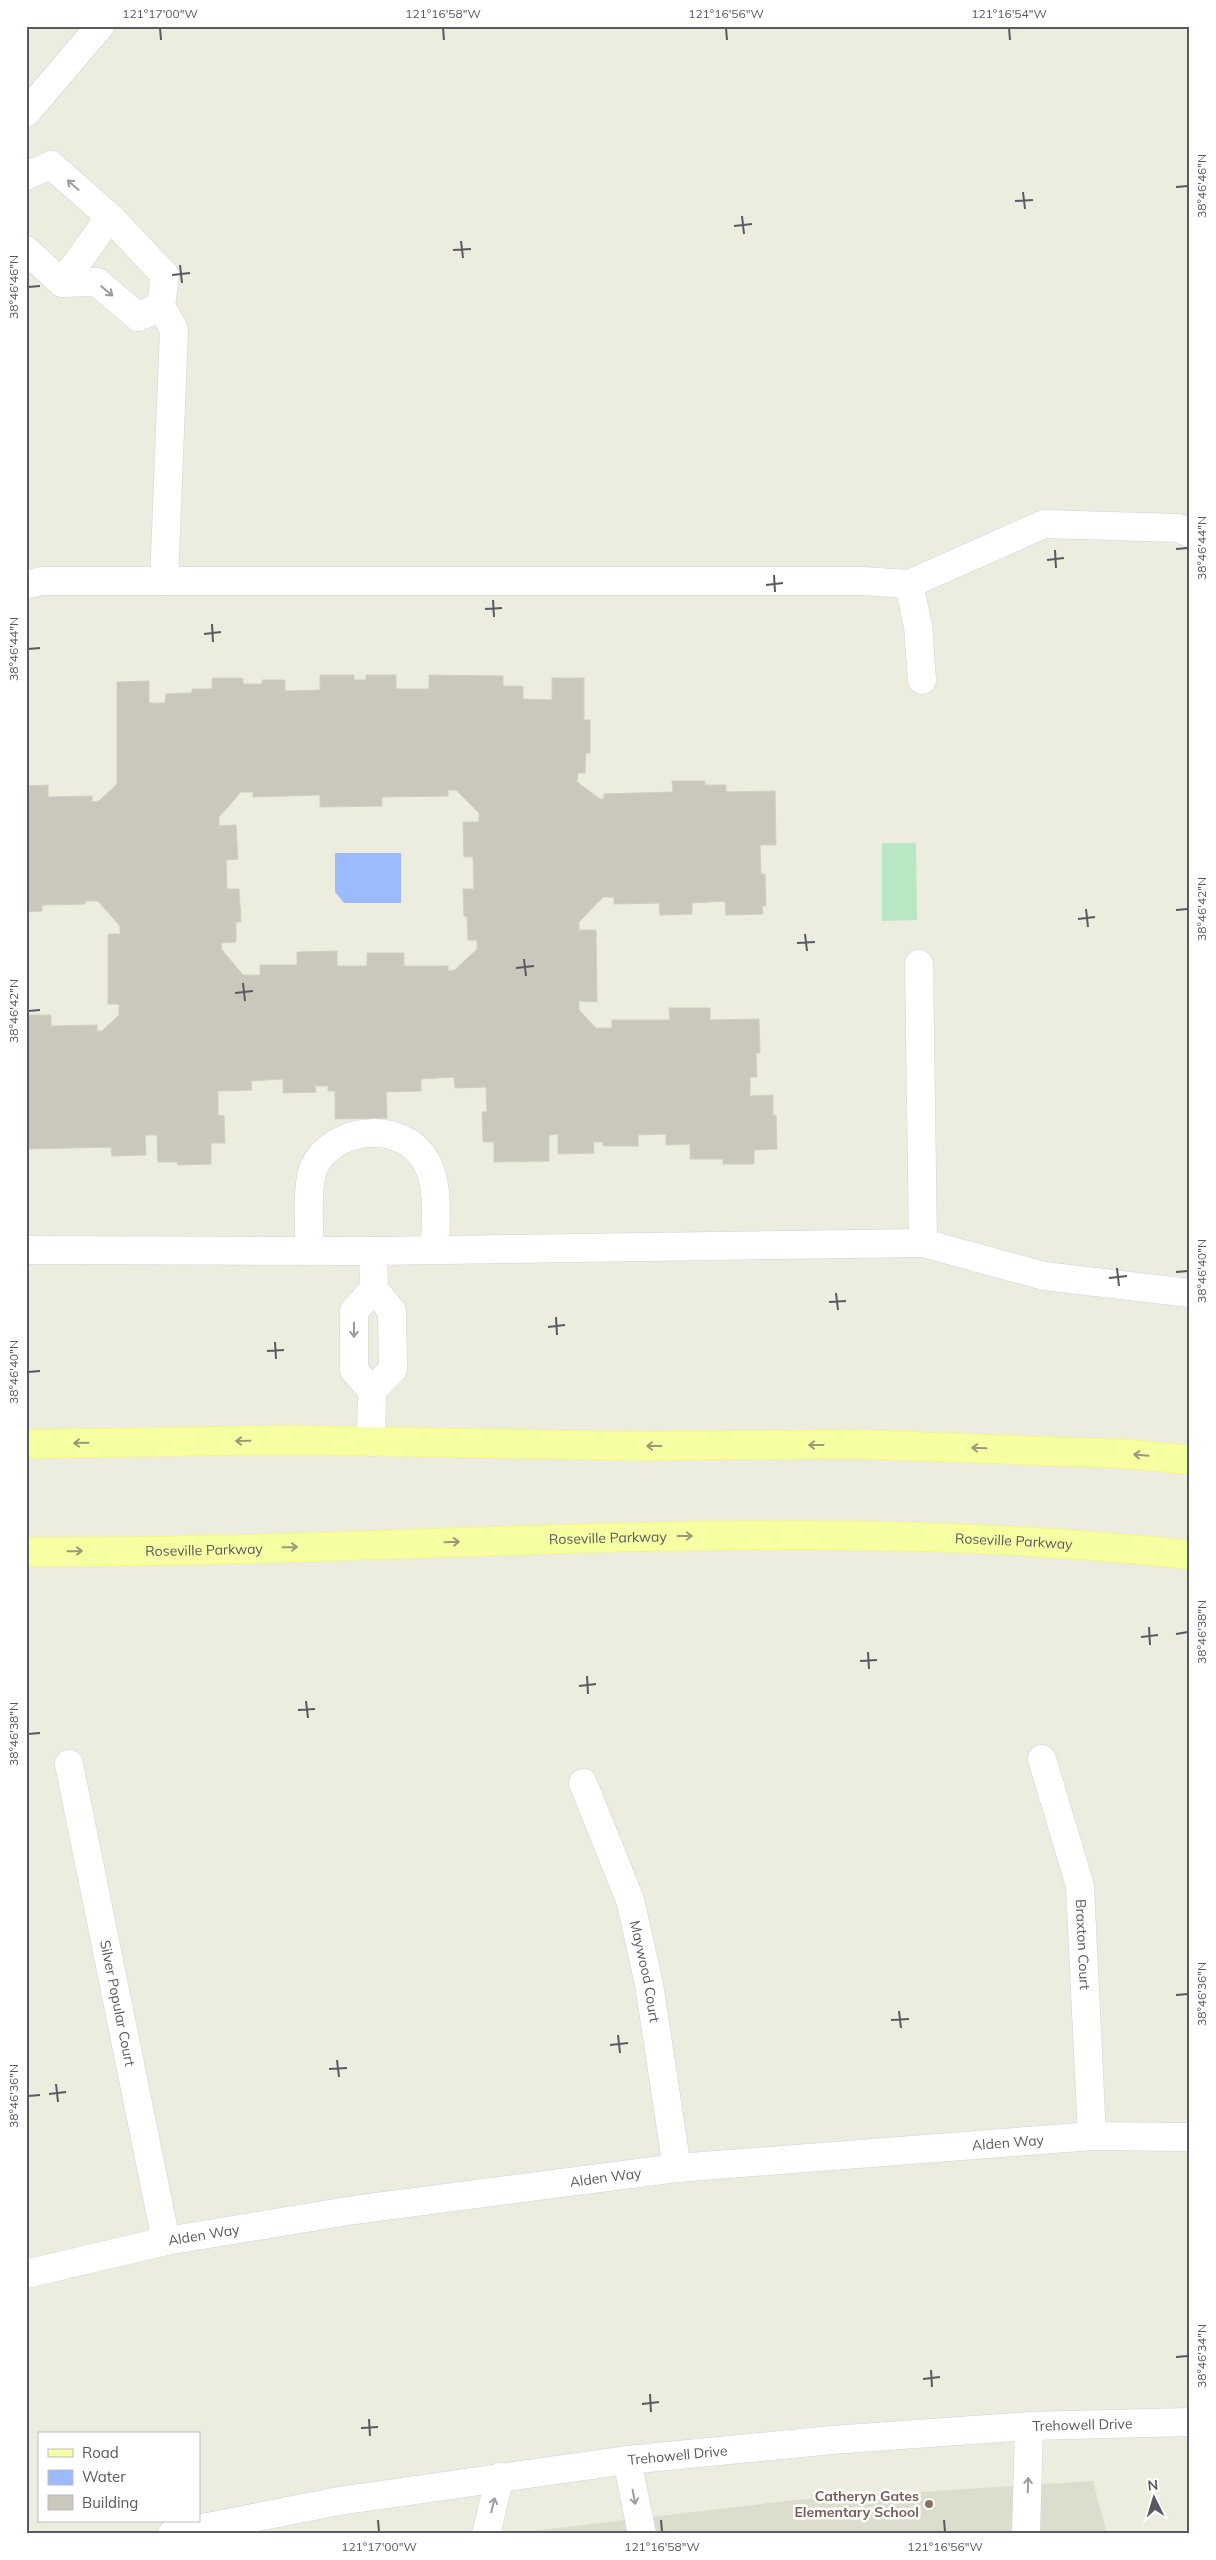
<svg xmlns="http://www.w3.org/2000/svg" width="1216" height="2560" font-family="Mulish,sans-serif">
<rect width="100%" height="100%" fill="#ecedde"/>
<path fill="#dcddcd" d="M1093,2481l14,53h-602l290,-34z"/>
<path fill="#b8e7c4" d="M882,843h34l1,77 -35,1z"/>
<path fill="#9cbbff" d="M335,853h66v50h-57l-9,-11z"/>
<path fill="#cac8bd" stroke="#d2d0bc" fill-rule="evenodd" d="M320,675h34v5h12v-5h30v14h33v-14l74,1v10h20v13l29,1v-22h32v42h6v33h-4l-1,20h-7l-1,9 23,17h4v-5l69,-2 -1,-11h33v4h21v7l49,-1 1,54h-16l1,29h4l1,32h-4l1,8 -37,1 -1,-14 -33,2v11l-32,1 -1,-12 -45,1v-7h-11l-24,25v8h17l1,72 -18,-1v9l17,18h16v-8h58l-1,-12h41v12l49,-1 1,34h-4l1,24h-7v19l23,-1v21l3,-1 1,34 -23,1v14h-31v-5h-33v-15l-24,1v-11l-28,1v11h-35v-4h-10l1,11 -36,1v-20l-9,1v26l-55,1v-20h-11l-1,-30h5l-1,-25 -31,1 -1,-11 -33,2v12l-35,1 1,26 -52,1v-28h-7v-5h-13l1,6 -33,1v-14l-32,2 1,9 -34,1v24l6,1 1,27h-14v21l-33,1v-3h-20l-1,-27h-12l1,20 -34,1 -1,-9 -85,2v-134h25v11l46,-1v6h5l17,-16v-11h-11v-70h12v-8l-22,-25h-13v3l-43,1v6l-16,1v-126l22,-1v12l44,-1v6l7,-1 18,-17v-102l32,-1v22h16l1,-9 26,-1v-4h20v-11h31v6h19v-4h23v11l35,-1zM448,790h8l23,23v9h-16l1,35h9l1,32h-11l1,27 3,1 1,23h9v9l-22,21 -7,1v-5h-44v-13h-37v13h-30v-15l-40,1v13h-37v10h-17l-21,-25 -1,-7 15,-1v-20h5l-2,-33h-12l-1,-29 12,-1 -2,-34 -17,1v-9l22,-25h12v5l67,-2v12l62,-1v-9l66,-1z"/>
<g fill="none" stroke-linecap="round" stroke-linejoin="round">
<g stroke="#d2d2da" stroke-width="29">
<g id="minor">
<path d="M26,113l74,-87"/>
<path d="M26,176l25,-11 59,52 55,58 -4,31 -23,11 -41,-35 -35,1 -36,-33"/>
<path d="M62,283l48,-66"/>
<path d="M161,306l13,24 -10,251"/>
<path d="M909,584l135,-60 134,4 12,5"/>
<path d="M26,585l16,-4h820l47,3 9,42 4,54"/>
<path d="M923,1243l121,33 146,17"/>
<path d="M26,1250l347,1"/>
<path d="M310,1250c-1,-21 -4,-64 4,-83 20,-42 92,-47 113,-4 13,25 8,59 8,86"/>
<path d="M372,1391l-18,-21v-59l20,-22"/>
<path d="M371,1442l1,-51 21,-22 -1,-58 -18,-22 -1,-38 550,-8 -4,-279"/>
<path id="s1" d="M1042,1759l38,127 12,250"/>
<path id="s2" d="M69,1764l97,477"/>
<path id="s3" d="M583,1783l47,117 19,84 28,184"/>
<path id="s4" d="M26,2274l140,-33 188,-31 323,-42 415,-32 98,1"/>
<path d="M627,2460l15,74"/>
<path id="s5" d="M172,2534l167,-33 288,-41 205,-20 197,-14 161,-4"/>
<path d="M486,2534l14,-57"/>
<path d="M1026,2534l3,-108"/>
</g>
</g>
<g stroke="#fef946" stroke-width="29">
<g id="major">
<path d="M26,1444l266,-4 351,6 212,-2 273,10 62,6"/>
<path id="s6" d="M26,1552c388,1 777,-40 1164,3"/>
</g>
</g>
<use href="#minor" stroke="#fff" stroke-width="28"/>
<use href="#major" stroke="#f6ffa1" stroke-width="28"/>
</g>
<defs><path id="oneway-shaft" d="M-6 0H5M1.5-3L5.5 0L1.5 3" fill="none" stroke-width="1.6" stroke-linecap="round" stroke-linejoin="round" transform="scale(1.25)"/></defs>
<g stroke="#9b9ba0">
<use href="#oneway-shaft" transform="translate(73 185) rotate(-139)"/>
<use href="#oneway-shaft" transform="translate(107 291) rotate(40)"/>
<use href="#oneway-shaft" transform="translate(354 1330) rotate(90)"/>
<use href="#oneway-shaft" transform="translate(1028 2485) rotate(-88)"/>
<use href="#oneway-shaft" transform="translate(634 2497) rotate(79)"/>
<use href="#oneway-shaft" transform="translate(493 2505) rotate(-76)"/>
</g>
<g stroke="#979b7b">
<use href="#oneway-shaft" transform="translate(243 1441) rotate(179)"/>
<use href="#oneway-shaft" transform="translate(81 1443) rotate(179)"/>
<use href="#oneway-shaft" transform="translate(816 1445) rotate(180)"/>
<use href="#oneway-shaft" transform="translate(654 1446) rotate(180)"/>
<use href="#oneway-shaft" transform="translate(979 1448) rotate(-178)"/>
<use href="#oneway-shaft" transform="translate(1141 1455) rotate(-175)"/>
<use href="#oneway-shaft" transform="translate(685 1536)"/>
<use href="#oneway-shaft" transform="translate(452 1542) rotate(-2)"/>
<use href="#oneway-shaft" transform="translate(290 1547) rotate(-1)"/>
<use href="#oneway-shaft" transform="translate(75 1551) rotate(-1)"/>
</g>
<path fill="none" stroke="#585961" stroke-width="2" d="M160,28l1,12M443,28l1,12M726,28l1,12M1009,28l1,12M1176,187l12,-1M1023,192l2,17M1015,201l18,-1M742,216l2,18M734,226l18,-2M461,241l2,17M453,250l18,-1M180,265l2,18M172,275l18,-2M28,287l12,-1M1176,549l12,-1M1055,550l1,18M1047,560l17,-2M774,575l1,17M766,585l17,-2M493,600l1,17M485,609l17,-1M212,624l1,18M204,634l17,-2M28,649l12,-1M1086,909l2,18M1176,910l12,-1M1078,919l17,-2M805,934l2,17M797,943l18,-1M524,959l2,17M516,968l18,-2M243,983l2,18M235,993l18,-2M28,1011l12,-1M1117,1268l2,18M1176,1272l12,-1M1109,1278l18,-2M836,1293l2,17M829,1302l17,-1M556,1317l1,18M548,1327l17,-2M275,1342l1,17M267,1351l17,-1M28,1372l12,-1M1149,1627l1,18M1176,1634l12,-2M1141,1637l17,-2M868,1652l1,17M860,1661l17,-1M587,1676l1,18M579,1686l17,-2M306,1701l2,17M298,1710l17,-1M28,1734l12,-1M1176,1995l12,-1M899,2011l2,17M891,2020l18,-1M618,2035l2,18M610,2045l18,-2M337,2060l2,17M329,2069l18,-1M56,2084l2,18M49,2094l17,-2M28,2096l12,-1M1176,2357l12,-1M931,2370l1,17M923,2379l17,-2M650,2394l1,18M642,2404l17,-2M369,2419l1,17M361,2428l17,-1M378,2520l1,12M661,2520l1,12M944,2520l1,12"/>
<circle fill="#8d6e63" stroke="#fff" stroke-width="2" cx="929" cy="2504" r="5"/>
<g text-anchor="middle" stroke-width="5" stroke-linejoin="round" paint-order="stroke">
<g font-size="14" fill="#585961" stroke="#fff">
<text dy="5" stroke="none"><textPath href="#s6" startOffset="582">Roseville Parkway</textPath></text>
<text dy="5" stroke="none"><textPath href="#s6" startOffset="988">Roseville Parkway</textPath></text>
<text dy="5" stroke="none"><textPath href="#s6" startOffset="178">Roseville Parkway</textPath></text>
<text dy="5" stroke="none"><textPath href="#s1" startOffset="191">Braxton Court</textPath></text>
<text dy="5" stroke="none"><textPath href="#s3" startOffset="199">Maywood Court</textPath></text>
<text dy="5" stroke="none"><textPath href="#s2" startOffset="244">Silver Popular Court</textPath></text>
<text dy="5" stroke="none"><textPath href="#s4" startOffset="992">Alden Way</textPath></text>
<text dy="5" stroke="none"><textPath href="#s4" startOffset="588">Alden Way</textPath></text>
<text dy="5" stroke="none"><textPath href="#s4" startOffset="182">Alden Way</textPath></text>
<text dy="5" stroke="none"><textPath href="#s5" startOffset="918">Trehowell Drive</textPath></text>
<text dy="5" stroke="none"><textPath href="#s5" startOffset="512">Trehowell Drive</textPath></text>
</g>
<g font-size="14" font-weight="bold" fill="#785e54" stroke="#fff" text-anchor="end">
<text x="919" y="2501">Catheryn Gates<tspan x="919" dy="16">Elementary School</tspan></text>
</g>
</g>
<rect width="1216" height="2560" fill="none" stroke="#ffffff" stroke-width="55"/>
<rect x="38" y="2432" width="162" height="90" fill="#ffffff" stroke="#bcbdc0"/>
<rect x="48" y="2449" width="25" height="8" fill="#f6ffa1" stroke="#bcbdc0"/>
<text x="82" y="2458" font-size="15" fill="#585961">Road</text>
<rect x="48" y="2470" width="25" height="15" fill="#9cbbff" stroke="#bcbdc0"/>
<text x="82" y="2482" font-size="15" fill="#585961">Water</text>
<rect x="48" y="2495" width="25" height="15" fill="#cac8bd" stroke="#bcbdc0"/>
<text x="82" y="2508" font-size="15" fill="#585961">Building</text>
<g transform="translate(1154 2498) rotate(355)" stroke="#ffffff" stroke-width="4" paint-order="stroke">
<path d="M0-4L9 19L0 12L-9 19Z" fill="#585961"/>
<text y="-8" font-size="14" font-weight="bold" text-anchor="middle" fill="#585961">N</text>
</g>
<rect x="28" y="28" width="1160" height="2504" fill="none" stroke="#585961" stroke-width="2"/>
<g font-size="12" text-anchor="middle" fill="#585961">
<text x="160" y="18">121°17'00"W</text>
<text x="443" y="18">121°16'58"W</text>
<text x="726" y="18">121°16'56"W</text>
<text x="1009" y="18">121°16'54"W</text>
<text transform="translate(1202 186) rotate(-90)" y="4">38°46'46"N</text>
<text transform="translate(14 287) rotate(-90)" y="4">38°46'46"N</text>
<text transform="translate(1202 548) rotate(-90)" y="4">38°46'44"N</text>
<text transform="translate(14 649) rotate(-90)" y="4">38°46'44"N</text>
<text transform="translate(1202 909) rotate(-90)" y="4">38°46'42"N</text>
<text transform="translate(14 1011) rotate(-90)" y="4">38°46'42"N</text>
<text transform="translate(1202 1271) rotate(-90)" y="4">38°46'40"N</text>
<text transform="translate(14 1372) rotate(-90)" y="4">38°46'40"N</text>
<text transform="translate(1202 1632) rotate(-90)" y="4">38°46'38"N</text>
<text transform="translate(14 1734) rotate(-90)" y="4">38°46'38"N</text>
<text transform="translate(1202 1994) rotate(-90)" y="4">38°46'36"N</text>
<text transform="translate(14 2096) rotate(-90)" y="4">38°46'36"N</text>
<text transform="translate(1202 2356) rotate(-90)" y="4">38°46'34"N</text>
<text x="379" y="2551">121°17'00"W</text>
<text x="662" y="2551">121°16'58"W</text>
<text x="945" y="2551">121°16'56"W</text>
</g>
</svg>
